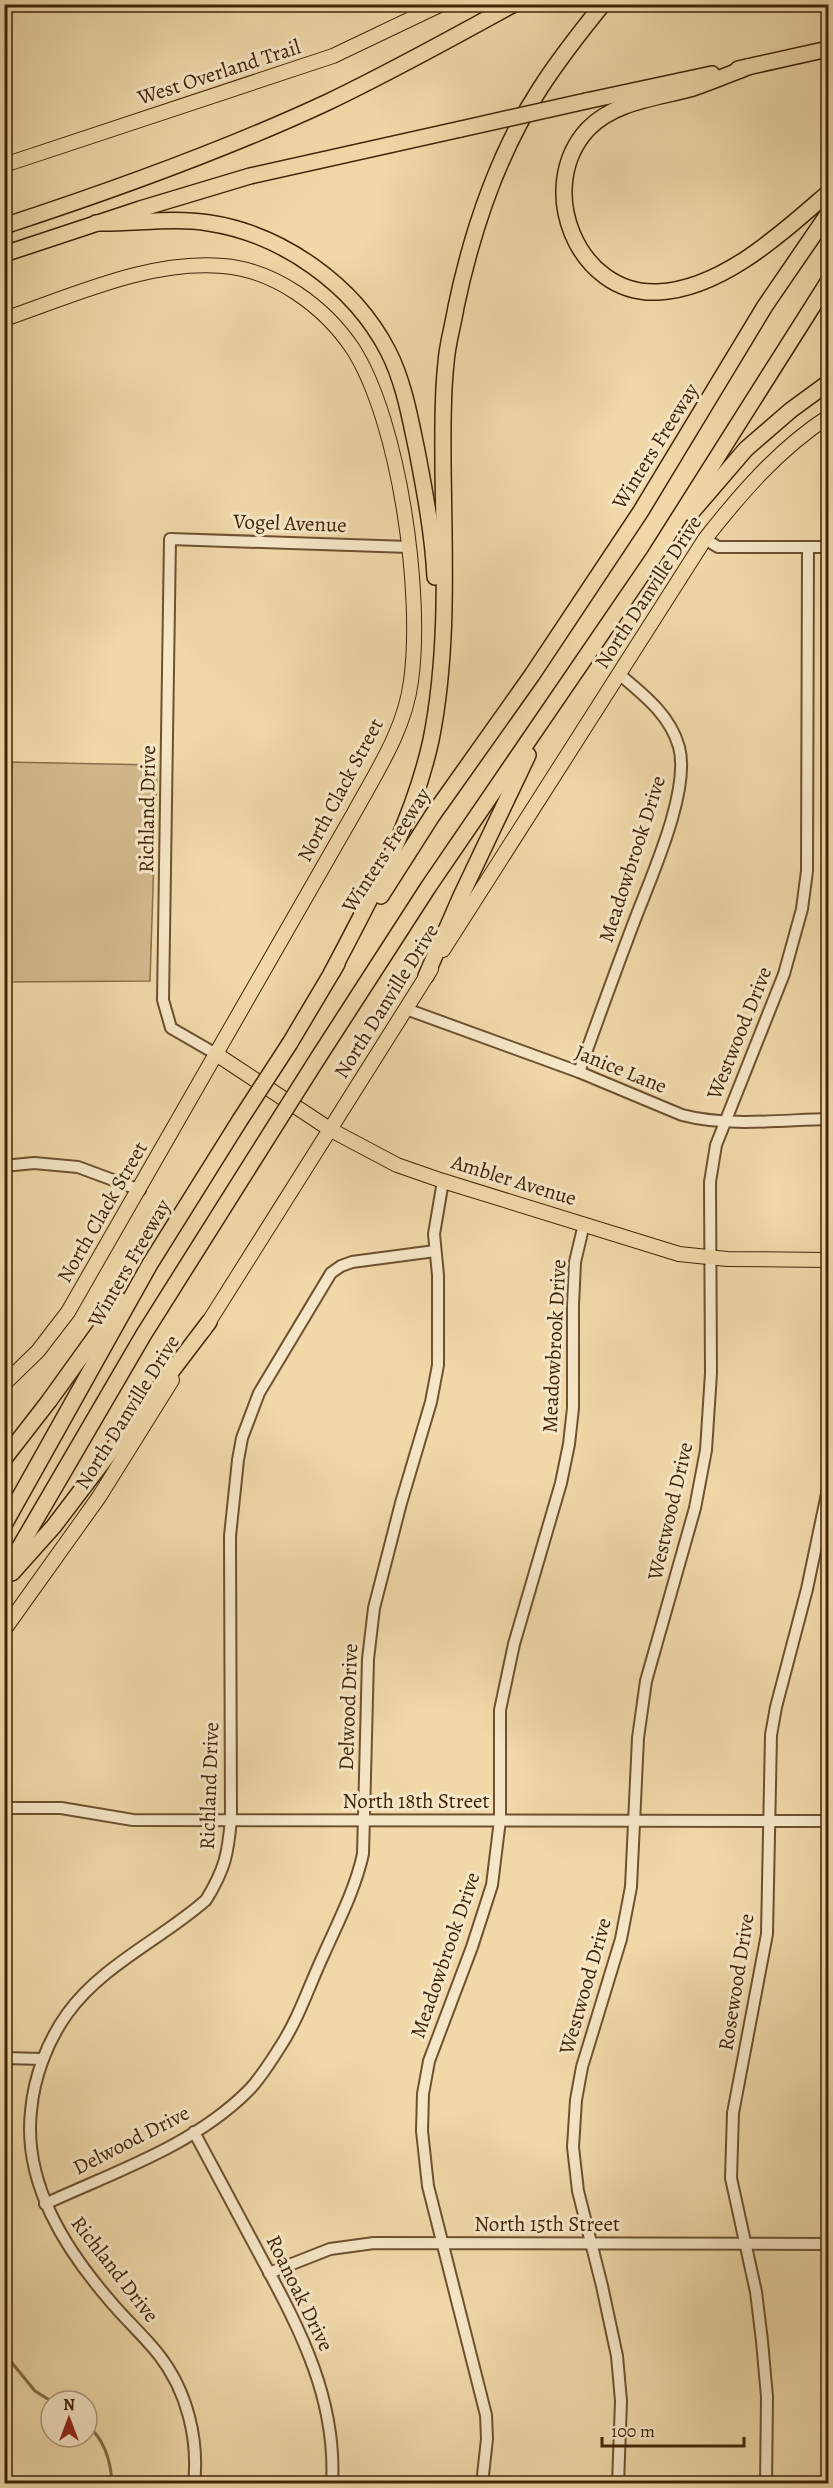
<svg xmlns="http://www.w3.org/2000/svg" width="833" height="2488" font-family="Alegreya,serif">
<rect width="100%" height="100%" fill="#f0d8a9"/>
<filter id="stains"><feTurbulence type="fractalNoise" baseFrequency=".00333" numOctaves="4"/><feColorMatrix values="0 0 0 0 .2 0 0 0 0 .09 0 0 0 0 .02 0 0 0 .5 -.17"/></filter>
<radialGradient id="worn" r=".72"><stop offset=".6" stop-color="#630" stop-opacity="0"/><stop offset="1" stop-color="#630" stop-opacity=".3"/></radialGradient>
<path fill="#d2b98d" stroke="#8a6e4a" stroke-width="1.5" d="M5,762l152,3 -7,216 -145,1z"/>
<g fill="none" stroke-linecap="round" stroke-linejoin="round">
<g stroke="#866b47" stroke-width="3">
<path d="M4,2353l31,38 16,10"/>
<path d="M87,2425c17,14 24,37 25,59"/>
</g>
<g stroke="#6d5130" stroke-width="14">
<g id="minor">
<path d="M705,539l13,8h110"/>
<path d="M406,1009l173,63 103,43c46,12 99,5 146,4"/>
<path d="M216,1054l-45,-26 -8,-28 7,-461 239,8"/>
<path d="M579,1072c18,-50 36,-100 55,-150 16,-43 57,-131 45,-175 -9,-32 -35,-52 -60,-73"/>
<path d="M4,1166l30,-3 44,4 62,23"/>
<path d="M4,1808h57l72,12 695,1"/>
<path d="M4,2058l39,1"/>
<path d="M194,2132c23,43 46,86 69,129 38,70 74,140 69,223"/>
<path d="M45,2204c69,-32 148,-58 203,-113 12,-12 23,-30 32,-44 19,-29 29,-61 43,-91 15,-34 32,-66 40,-102l5,-195 6,-51 27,-105 30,-101 7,-37v-90l-4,-41 9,-53"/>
<path d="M269,2273l61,-24 44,-6 454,1"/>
<path d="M194,2484c5,-45 -7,-93 -35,-129 -15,-19 -33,-35 -48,-53 -46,-53 -88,-119 -80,-191 3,-34 16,-69 36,-97 35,-49 95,-75 139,-114 19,-31 22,-46 25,-81l-1,-283 8,-76 4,-22 17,-45 72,-120 10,-7 11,-4 83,-11"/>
<path d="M482,2484l5,-45 -1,-24 -58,-229 -6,-55 1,-37 6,-33 43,-114 20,-62 8,-65v-110l14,-66 47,-161 8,-39 4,-36v-103l2,-43 9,-38"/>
<path d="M618,2484l3,-83 -4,-45 -15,-70 -24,-95 -5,-44 3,-47 6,-33 39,-128 10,-52 7,-149 8,-57 49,-173 11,-58 5,-77 -1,-191 6,-37 68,-171 18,-65 5,-38 1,-324"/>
<path d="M766,2484l1,-87 -5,-56 -6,-49 -25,-114 2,-65 34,-179 4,-199 5,-28 31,-118 21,-100"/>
</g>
</g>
<g stroke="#412407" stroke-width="16">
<g id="major">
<path d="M4,165l329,-109 109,-52"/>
<path d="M4,319c68,-23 147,-60 219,-53 52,4 102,41 130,83 47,74 70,246 58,332 -6,48 -34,90 -57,132l-286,499 -30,39 -34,33"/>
<path d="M443,950l262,-411c36,-46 74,-90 123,-122"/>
<path d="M216,1054l115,76 66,35 46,16 236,73 48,5 101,1"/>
<path d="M203,1331l228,-362"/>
<path d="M4,1630l95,-133 73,-117"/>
</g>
</g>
<g stroke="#412407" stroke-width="18">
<g id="highway">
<path d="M748,67c-18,7 -37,15 -55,21 -35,10 -78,13 -105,41 -54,58 -11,167 70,163 64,-3 124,-59 170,-99"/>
<path d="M738,69l90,-20"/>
<path d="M586,101l126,-27"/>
<path d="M96,223c38,1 76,-6 113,0 73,11 145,62 179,128 16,31 22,67 29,100 8,42 16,84 18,126"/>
<path d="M4,226c110,-36 219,-75 324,-124 63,-30 124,-64 186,-98"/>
<path d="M4,254l136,-45 110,-33 211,-47"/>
<path d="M691,513l55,-64 45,-39 37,-27"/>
<path d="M381,896l51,-80 100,-141 109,-164 124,-205 63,-92"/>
<path d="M332,972c39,-75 81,-149 99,-232 18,-89 13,-184 12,-274 0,-34 -1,-69 3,-103 1,-18 7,-37 10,-56 16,-76 42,-154 85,-220 19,-29 40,-56 62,-83"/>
<path d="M426,976l35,-80 67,-141"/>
<path d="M290,1043l47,-79"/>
<path d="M318,1058l111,-172 225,-329 174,-275"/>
<path d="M4,1459l45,-58 72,-100"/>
<path d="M4,1525l146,-261 90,-144"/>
<path d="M12,1573l42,-47 155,-204"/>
<path d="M4,1574l140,-240 119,-189"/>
</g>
</g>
<use href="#minor" stroke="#f5e6c7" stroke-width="10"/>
<use href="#major" stroke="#f0d8a9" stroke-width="14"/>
<use href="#highway" stroke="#f0d8a9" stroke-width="15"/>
<g stroke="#412407" stroke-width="18" stroke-linecap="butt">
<g id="highway-bridge">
<path d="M461,129l125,-28"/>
<path d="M240,1120l50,-77"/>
<path d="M263,1145l55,-87"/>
</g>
</g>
<use href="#highway-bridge" stroke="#f0d8a9" stroke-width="15"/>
</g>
<g text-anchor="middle" stroke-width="6" stroke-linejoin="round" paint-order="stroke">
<g font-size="21" fill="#412407" stroke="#f5e6c7">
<text transform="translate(219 72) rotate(-18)" y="7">West Overland Trail</text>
<text transform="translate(655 446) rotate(-58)" y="7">Winters Freeway</text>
<text transform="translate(290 523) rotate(2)" y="7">Vogel Avenue</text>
<text transform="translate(648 592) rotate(-57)" y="7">North Danville Drive</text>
<text transform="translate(340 790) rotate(-62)" y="7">North Clack Street</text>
<text transform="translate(147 809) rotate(-89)" y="7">Richland Drive</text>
<text transform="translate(386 850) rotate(-57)" y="7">Winters Freeway</text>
<text transform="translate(632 859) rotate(-72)" y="7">Meadowbrook Drive</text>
<text transform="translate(386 1001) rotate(-58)" y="7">North Danville Drive</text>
<text transform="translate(739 1033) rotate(-68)" y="7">Westwood Drive</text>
<text transform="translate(621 1069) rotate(22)" y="7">Janice Lane</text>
<text transform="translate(514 1180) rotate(17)" y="7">Ambler Avenue</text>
<text transform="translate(102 1212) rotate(-60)" y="7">North Clack Street</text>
<text transform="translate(129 1263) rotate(-60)" y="7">Winters Freeway</text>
<text transform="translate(554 1346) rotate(-87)" y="7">Meadowbrook Drive</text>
<text transform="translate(127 1412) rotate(-58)" y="7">North Danville Drive</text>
<text transform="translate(670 1511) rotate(-77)" y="7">Westwood Drive</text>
<text transform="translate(348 1707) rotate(-88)" y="7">Delwood Drive</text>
<text transform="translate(209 1786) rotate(-88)" y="7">Richland Drive</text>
<text x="416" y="1808">North 18th Street</text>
<text transform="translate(445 1955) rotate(-71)" y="7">Meadowbrook Drive</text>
<text transform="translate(736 1982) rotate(-81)" y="7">Rosewood Drive</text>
<text transform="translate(585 1986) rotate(-74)" y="7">Westwood Drive</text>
<text transform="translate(131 2140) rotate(-27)" y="7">Delwood Drive</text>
<text x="547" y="2231">North 15th Street</text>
<text transform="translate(115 2269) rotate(52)" y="7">Richland Drive</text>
<text transform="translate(300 2293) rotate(64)" y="7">Roanoak Drive</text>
</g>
</g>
<rect width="833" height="2488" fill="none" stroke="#f0d8a9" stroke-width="24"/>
<rect x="6" y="6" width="821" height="2476" fill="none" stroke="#412407" stroke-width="3"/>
<rect x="12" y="12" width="809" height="2464" fill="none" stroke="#412407" stroke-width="1.5"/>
<g transform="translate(69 2419)"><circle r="28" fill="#f5e6c7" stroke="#ad987a" stroke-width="1.5"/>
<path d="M0-4.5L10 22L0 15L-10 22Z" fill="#8f2418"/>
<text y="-9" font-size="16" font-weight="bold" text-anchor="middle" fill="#412407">N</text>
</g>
<path d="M602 2437v9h142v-9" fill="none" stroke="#412407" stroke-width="3"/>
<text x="611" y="2437" font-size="18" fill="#412407" stroke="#f5e6c7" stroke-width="4.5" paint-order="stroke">100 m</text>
<rect width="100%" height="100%" filter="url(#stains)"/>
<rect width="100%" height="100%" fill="url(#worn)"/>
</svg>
